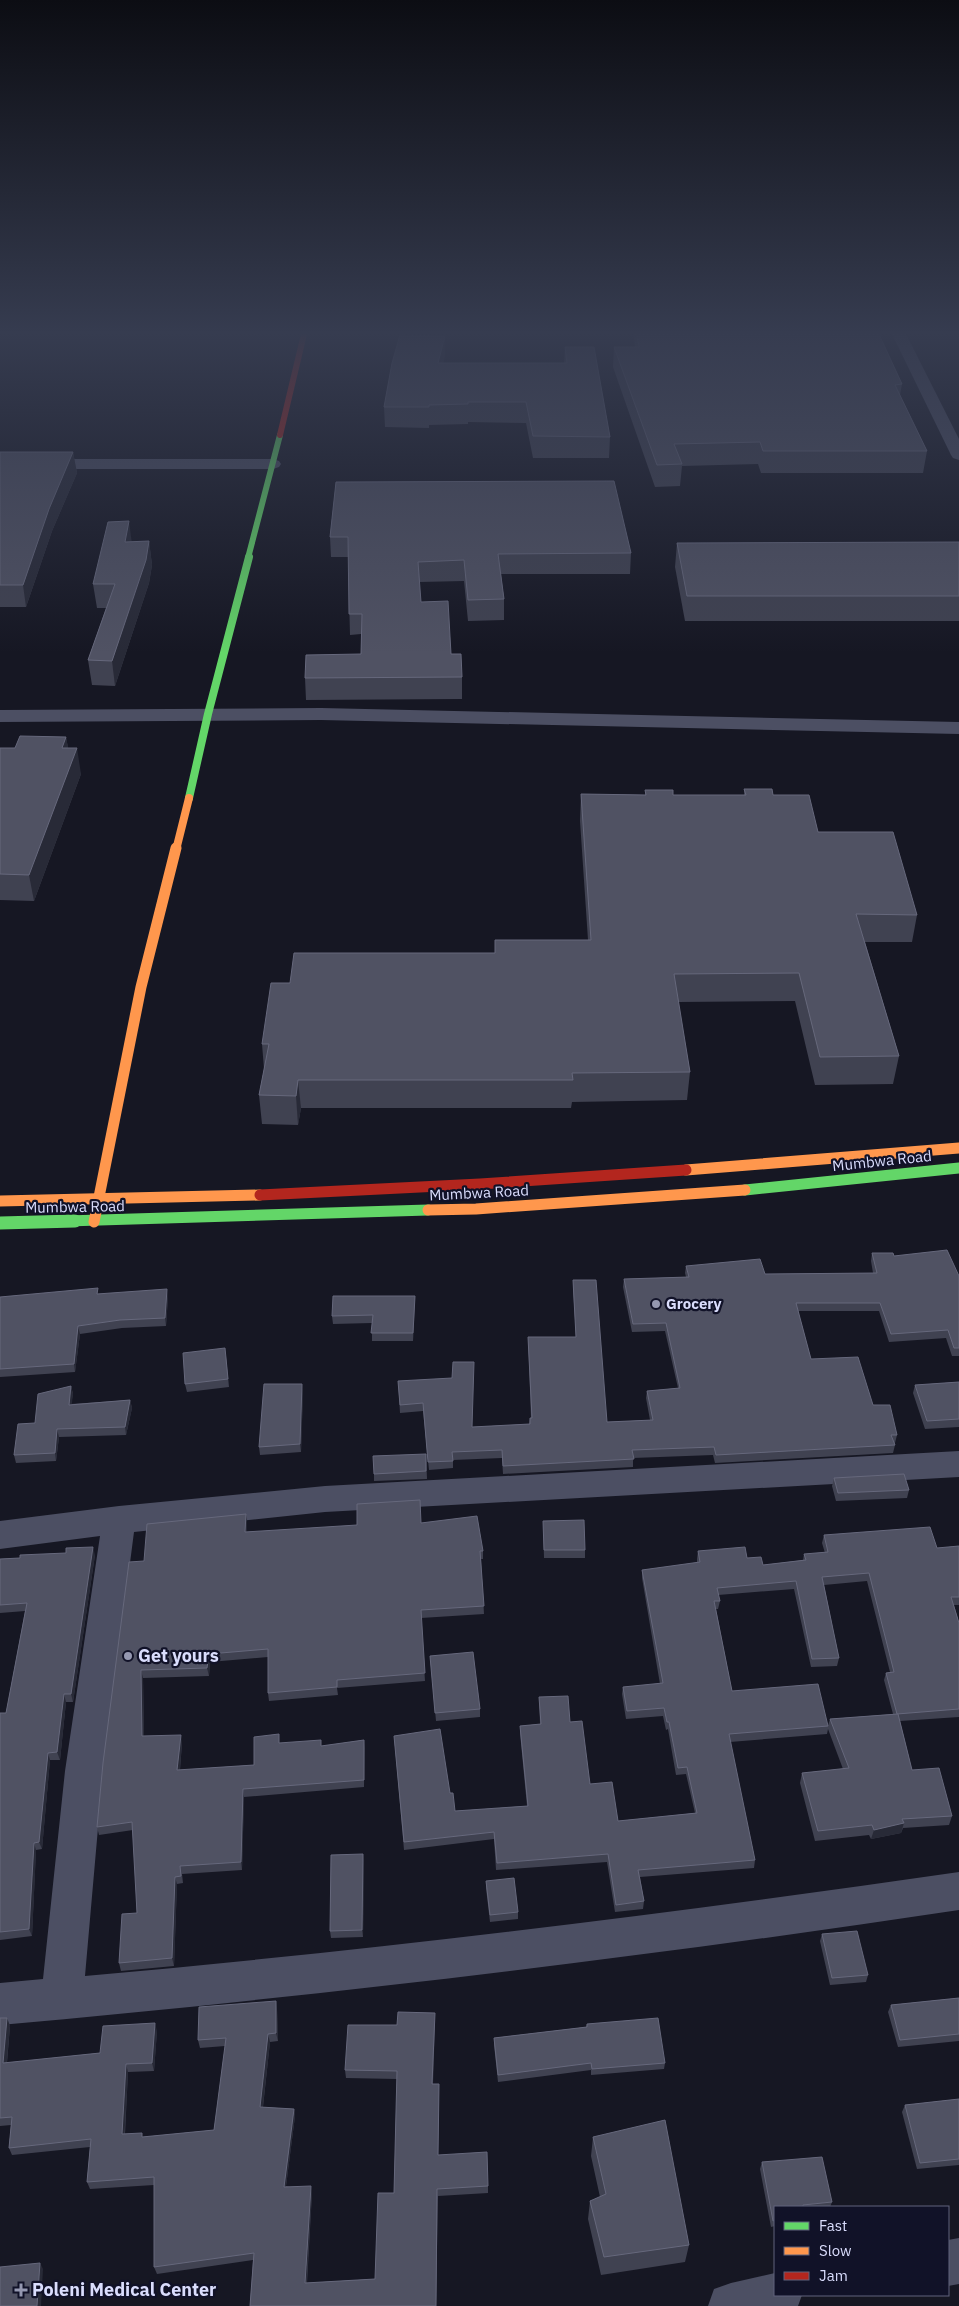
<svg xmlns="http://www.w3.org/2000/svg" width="959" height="2306" font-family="'IBM Plex Sans',sans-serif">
<rect width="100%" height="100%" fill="#161723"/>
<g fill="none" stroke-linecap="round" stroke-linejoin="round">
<g fill="#4c4f63" fill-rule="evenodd">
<path d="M890,330h14l55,109v21l-6,-2 -2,-3z"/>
<path d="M0,459h273l6,2 2,3 -2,3 -6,2h-273z"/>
<path d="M321,708l638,14v12l-638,-14 -321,2v-12z"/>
<path d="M959,1451v26l-634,35 -191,20 -31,239 -18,205c292,-26 584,-62 874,-104v38c-319,48 -638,86 -959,115v-42l43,-4 22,-208 35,-235 -100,13v-28l119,-15 206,-20z"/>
<path d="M959,2238v46l-11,2v-46z"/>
<path d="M775,2273v22h27l-4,11h-90l6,-17 17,-6z"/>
</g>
<path stroke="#63d668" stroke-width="6" d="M248,558l32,-123"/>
<path stroke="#63d668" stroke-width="8" d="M189,798l19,-84 41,-157"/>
<g stroke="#63d668" stroke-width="11">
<path d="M745,1190l214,-22"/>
<path d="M34,1222l394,-12"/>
</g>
<path stroke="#63d668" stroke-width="13" d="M0,1223l75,-2"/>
<path stroke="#ff974d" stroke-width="8" d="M176,850l13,-52"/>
<g stroke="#ff974d" stroke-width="11">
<path d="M686,1170l273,-22"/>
<path d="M0,1201l260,-6"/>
<path d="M428,1210l48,-1 269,-19"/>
<path d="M94,1222l47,-235 35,-139"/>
</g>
<path stroke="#b3261e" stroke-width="6" d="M280,435l25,-105"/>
<path stroke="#b3261e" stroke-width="11" d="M260,1195l220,-11 206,-14"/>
</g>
<g fill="#404251" fill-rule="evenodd">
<path d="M633,330h244l25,54 -2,11 27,56 -4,22h-162l-3,-9 -76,2 -2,20 -25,1 -42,-120 1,-20h21z"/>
<path d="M565,347l45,90 -1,21h-76l-7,-35 -58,-1v2l-39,1v3l-44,-1 -1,-20 61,-52 -2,8h121z"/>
<path d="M0,452h73l4,21 -25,58 -26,76h-26z"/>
<path d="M336,482l295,71 -1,21h-129l3,25v21l-36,1 -4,-40 -45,1 2,20 30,52 11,23v22l-156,1 -1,-22 56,-24v-20l-11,1 -2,-78h-17l-1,-20z"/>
<path d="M149,541l3,24 -3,18 -34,103 -23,-1 -4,-25 18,-52h-9l-4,-24 39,-42z"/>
<path d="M959,542v79h-274l-10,-54 2,-24z"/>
<path d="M66,737l2,11 13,26 -47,127 -34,-1v-152h15z"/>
<path d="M744,789l29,6 144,120 -5,27h-47l34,114 -6,28 -78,1 -20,-84 -117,1 12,70 -3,28 -115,2 -1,6h-270l-3,17 -36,-1 -3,-29 5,-26 -2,-25 28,-61 298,-43 -8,-119 1,-27 64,1v-5l28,5h71z"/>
<path d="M872,1253l22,3 65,20v80h-7l-6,-18 -57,4 -10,-31h-81l13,48 62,46 24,30 -2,8h-1l1,2 -2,8 -178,10 -2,-8 -80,3v9l-130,7 -1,-16 -49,2v8l-24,2 -6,-59 -23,2 -2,-32 74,46 57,-3 1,-6h1l-3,-81h48l-3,-49v-8l34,142 43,-2 -4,-22 1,-7 31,-3 -13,-57 -33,1 -9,-45 1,-8 62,-2 -1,-4 1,-7 79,8 108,-1 -2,-12z"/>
<path d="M99,1294l69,3 -2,29 -44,2 -42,6 -5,38 -75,5v-80z"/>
<path d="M415,1296l-2,45h-41v-18l-39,1 -1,-8z"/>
<path d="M226,1356l3,31 -42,5 -2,-8z"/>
<path d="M959,1382v45l-34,2 -12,-36 2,-8z"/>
<path d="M71,1386l2,8 -2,10 59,-4 2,8 -6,27 -67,2 -3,24 -40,2 -2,-8 21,-32z"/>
<path d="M303,1391l-2,61 -41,3 -1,-8z"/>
<path d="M426,1454l1,25 -53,2v-7z"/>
<path d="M834,1478l75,12 -2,8 -71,3 -4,-15z"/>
<path d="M246,1514l1,8v10l174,-9 62,28v8h-2l3,55 -63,4 4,63 -88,7 1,7 -69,6 -1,-8v-36l-58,5 -1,14 -66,2 1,58 38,7 -2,27 74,-5 26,-22 42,3 42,-6v47l-120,10 -2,73 -60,4 1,9 -6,1 -3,82 -53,5 -2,-8 18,-50 -4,-83 -34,5 -2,-8 47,-266z"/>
<path d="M543,1521l42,29v8h-41z"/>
<path d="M824,1535l113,13 22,-2v59h-5l5,18v94l-59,4 12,49 40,46 -3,9 -46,3 -2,5 -30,6 -2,-4 -54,6 -15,-58 2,-10 41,-4 -15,-40 -1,5 -97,8 25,118 -1,8 -114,9 4,24 -1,8 -28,3 -8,-50 -111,8 -2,-31 -90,11 -10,-114 56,57 5,18 72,-5 -7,-73v-7l20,-2 -1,-27 31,25 20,62 28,37 77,-8 -9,-39 -10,1 -8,-46 -2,1 -3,-14 -37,3 -4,-25 1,-7 37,-3 -18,-106v-8l55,-7v-4l1,-8 49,7 16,7 40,-5 1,-6 21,-1 -3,-10zM867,1581l23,91 -4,1 -2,7 9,34 -63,5 -2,7 -96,-35 -16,-82h2l2,-8 -2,-6 76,-6 17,78 26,-1 2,-8 -15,-73z"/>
<path d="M95,1555l-22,147h-7l-6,58h-10l-8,89 -6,1 -4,86 -32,4v-227h6l19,-102 -25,2v-54z"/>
<path d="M430,1656l50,53v8l-44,4z"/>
<path d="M364,1861l-1,76 -32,1 -1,-7z"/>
<path d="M486,1881l32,31v7l-28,3 -4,-34z"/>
<path d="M822,1934l46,41 -2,7 -36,3 -10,-44z"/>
<path d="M959,1998v43l-61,6 -10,-35 3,-7z"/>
<path d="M277,2009l1,32 -8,1 -7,65 31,2 1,7 -9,70 26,7 -5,90 68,-4 19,-86 3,-114 -51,-1 -1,-8 52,-45 38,-4 -2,63h6l-1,71 50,31v7l-50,3 -2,110h-186l3,-46 -96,14 -3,-7v-82l-64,4 -3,-7 3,-35 -78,8 -3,-7 2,-23 -11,1v-108h7l3,8 -3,37 93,-10 57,-22 -3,40 -26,1 -3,62 18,3 71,-7 11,-84 -25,2 -2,-8z"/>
<path d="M587,2024l78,39 -1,6 -73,6v-5l-93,12 -4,-37v-7l92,-11z"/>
<path d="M959,2099v66l-42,4 -15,-57 3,-7z"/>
<path d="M593,2137l96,108 -4,17 -84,13 -13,-56 2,-18 10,-4 -9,-41z"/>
<path d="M762,2162l70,40 -2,5h-55v19l-4,1 -11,-58z"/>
</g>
<g fill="#282a37">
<path d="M445,336v19l-7,28v-20z"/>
<path d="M73,452l4,21 -25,58 -26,76 -3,-22 26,-76z"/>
<path d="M129,521l3,23 -7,-2z"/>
<path d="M149,541l3,24 -3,18 -34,103 -3,-25z"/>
<path d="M66,737l5,25 -9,-14z"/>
<path d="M77,748l4,26 -47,127 -5,-26z"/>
<path d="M298,1080l3,28 -3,17 -2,-29z"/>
<path d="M167,1289l1,8 -2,29 -1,-8z"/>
<path d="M415,1296v8l-2,37v-8z"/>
<path d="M78,1326l2,8 -5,38 -1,-8z"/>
<path d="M302,1384l1,7 -2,61 -1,-8z"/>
<path d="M71,1386l2,8 -2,18 -2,-7z"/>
<path d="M130,1400l2,8 -6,27 -1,-8z"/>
<path d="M57,1429l2,8 -3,24 -1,-8z"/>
<path d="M246,1514l1,8v18l-2,-8z"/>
<path d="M93,1547l2,8 -22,147 -2,-8z"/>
<path d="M209,1654l1,8 -1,14 -2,-8z"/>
<path d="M141,1670l2,8 1,66 -2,-8z"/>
<path d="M64,1694l2,8 -6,58 -3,-8z"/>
<path d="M181,1735l1,8 -3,35 -2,-8z"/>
<path d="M364,1740l1,8 -1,39z"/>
<path d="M48,1753l2,7 -8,89 -3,-7z"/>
<path d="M243,1789l1,8 -2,73 -1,-8z"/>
<path d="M904,1823l-3,10 -30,6 3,-9z"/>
<path d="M34,1843l2,7 -4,86 -3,-7z"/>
<path d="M363,1854l1,7 -1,76 -1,-7z"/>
<path d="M175,1877l2,7 -3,82 -2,-8z"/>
<path d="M276,2001l1,8 1,32 -2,-8z"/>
<path d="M435,2013v8l-3,71v-8z"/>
<path d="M7,2018l3,8 -4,45 -3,-8z"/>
<path d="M155,2023l2,8 -3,40 -2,-8z"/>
<path d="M268,2034l2,8 -8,72 -2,-7z"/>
<path d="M126,2064l2,8 -4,70 -2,-8z"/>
<path d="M294,2109l1,7 -10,78 -1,-7z"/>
<path d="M311,2186l1,7 -6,97 -1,-7z"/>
<path d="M40,2263l3,6 -2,37h-4z"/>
</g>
<g fill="#505263" stroke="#66687c">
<path d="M636,330h241l25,54 -7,1 32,66h-164l-3,-9 -86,2 8,20 -25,1 -43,-118h25z"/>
<path d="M400,335l45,1 -7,27h129l-2,-16h29l16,90 -77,-1 -7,-34h-58v2l-39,1v2h-45l8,-44z"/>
<path d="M0,452h73l-24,57 -26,76h-23z"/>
<path d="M614,481l17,72 -133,1 6,45 -36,1 -4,-40 -46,2 3,40 27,-1 3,53h10l1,23 -157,1 1,-23 55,-1 1,-40h-13l-1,-77h-18l6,-55z"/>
<path d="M129,521l-4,21 24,-1 -3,19 -34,101 -24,-1 27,-76h-22l15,-62z"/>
<path d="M959,542v54h-272l-10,-53z"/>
<path d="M20,736l46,1 -4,11h15l-48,127 -29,-1v-126h15z"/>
<path d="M744,789h28l1,6h36l9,37h75l24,83 -61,-1 43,142 -79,1 -21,-84 -125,1 16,98 -118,1 1,7h-275l-2,16 -37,-1 10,-51h-7l9,-61h19l4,-30h201v-13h96l-10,-146 65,1 -1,-5h28v5h73z"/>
<path d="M947,1250l12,26v72h-5l-6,-18 -57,4 -11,-31h-84l15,56 47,-2 15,48h17l7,30h-6l4,10 -179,10 -2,-8 -82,3 2,9 -131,7 -1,-16 -50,2 1,9 -25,1 -5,-59 -23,2 -2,-24 54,-3 1,-16h21l-2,65 58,-3v-6h2l-4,-81h48l-3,-57h23l11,142 46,-2 -6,-29 33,-3 -14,-65 -33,1 -9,-45 65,-2 -3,-11 74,-7 5,15 112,-1 -5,-20h21l1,3z"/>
<path d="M98,1288l-1,6 70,-5 -2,29 -45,2 -42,6 -4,38 -74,5v-72z"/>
<path d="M333,1296h82l-2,37h-42l2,-18 -41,1z"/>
<path d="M225,1348l3,31 -43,5 -2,-31z"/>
<path d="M959,1382v37l-32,2 -12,-36z"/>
<path d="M264,1384h38l-2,60 -41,3z"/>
<path d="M71,1386l-2,19 61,-5 -5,27 -68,2 -2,24 -41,2 4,-31 17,-1 3,-29z"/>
<path d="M426,1454v17l-52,3 -1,-18z"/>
<path d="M904,1474l5,16 -71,3 -4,-15z"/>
<path d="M420,1500l1,23 56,-7 6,35h-3l4,55 -63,4 4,63 -88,7v7l-69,6v-44l-59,5 -2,14 -66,2 1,66 39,-1 -4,35 77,-5v-28l25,-3v9l42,-3v6l43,-6v40l-121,9 -2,73 -61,4 1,10 -6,1 -3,81 -53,5 3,-49 15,-1 -5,-91 -35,5 6,-64 26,-201 15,-1 3,-37 99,-10 -1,18 112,-7v-21z"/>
<path d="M584,1520l1,30h-41l-1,-29z"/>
<path d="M930,1527l7,21 22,-2v51h-8l8,26v86l-62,5 -11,-41 8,-1 -25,-99 -47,4 17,81 -27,1 -16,-78 -79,7 3,13h-6l18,90 86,-7 10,42 -99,8 26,126 -117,10 6,31 -28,4 -8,-51 -111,9 -3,-31 -90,10 -10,-106 46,-7 10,64h3l2,18 73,-5 -8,-80 21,-2 -2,-27 29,-1 2,26 12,-1 8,63 22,-2 6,39 79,-8 -10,-46 -9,1 -9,-46h-2l-3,-14 -37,3 -4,-24 40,-4 -21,-113 58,-8 -2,-11 47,-4 2,11 14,-1 2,8 43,-5 -2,-6 24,-2 -4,-17z"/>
<path d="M93,1547l-22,147h-7l-7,58 -9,1 -9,89 -5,1 -5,86 -29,3v-219h6l21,-110 -27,2v-46l20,-1v-3l46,-2v-5z"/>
<path d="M473,1652l7,57 -45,4 -5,-57z"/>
<path d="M898,1714l14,56 27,-2 13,48 -50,3 2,4 -30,7 -2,-5 -54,6 -16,-58 47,-5 -19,-49z"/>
<path d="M363,1854l-1,76 -32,1 1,-76z"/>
<path d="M514,1878l4,34 -28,3 -4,-34z"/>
<path d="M857,1931l11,44 -36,3 -10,-44z"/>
<path d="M959,1998v36l-59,6 -9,-35z"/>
<path d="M276,2001v32l-8,1 -8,73 34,2 -10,78 27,-1 -6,97 70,-4 3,-86h16l3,-122 -52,-1 3,-45h49l1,-13 37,1 -3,71h7l-1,71 49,-3 1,34 -51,3 -1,117h-186l4,-53 -100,14v-90l-67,5 4,-43 -82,9 3,-31 -12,1v-100h7l-4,45 97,-10 3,-27 52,-3 -3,40 -26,1 -4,70 20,-1v4l72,-7 12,-92 -28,2 1,-33z"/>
<path d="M658,2018l7,45 -73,6 -1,-6 -93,12 -4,-37 93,-11v-3z"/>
<path d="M959,2099v60l-39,4 -15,-58z"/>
<path d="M665,2120l24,125 -85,12 -14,-56 16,-7 -13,-57z"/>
<path d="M822,2157l10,45 -29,3v2h-28v13l-2,1 -11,-59z"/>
<path d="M40,2263l-3,43h-37v-39z"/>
</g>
<linearGradient id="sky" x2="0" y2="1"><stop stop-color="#0c0d13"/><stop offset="0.51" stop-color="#363c50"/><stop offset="1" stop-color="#363c50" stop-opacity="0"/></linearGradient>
<rect width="959" height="653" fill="url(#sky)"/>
<g fill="#9598b1" stroke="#111228" stroke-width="2">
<circle cx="656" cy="1304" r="5"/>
<circle cx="128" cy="1656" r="5"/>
<path d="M18.5 2282.5h5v5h5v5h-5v5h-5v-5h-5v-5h5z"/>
</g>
<g text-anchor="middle" stroke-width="4.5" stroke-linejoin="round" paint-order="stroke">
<g font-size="15" fill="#daddfd" stroke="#111228">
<text transform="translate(882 1161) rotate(-6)" y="5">Mumbwa Road</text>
<text transform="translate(479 1193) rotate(-3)" y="5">Mumbwa Road</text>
<text transform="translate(75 1207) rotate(-1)" y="5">Mumbwa Road</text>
</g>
<g font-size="15" font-weight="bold" fill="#daddfd" stroke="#111228" text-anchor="start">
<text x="666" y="1309">Grocery</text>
</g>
<g font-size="18" font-weight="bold" fill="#daddfd" stroke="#111228" text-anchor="start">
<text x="138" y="1662">Get yours</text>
<text x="32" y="2296">Poleni Medical Center</text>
</g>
</g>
<rect x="774" y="2206" width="175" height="90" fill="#111228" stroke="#61637d"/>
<rect x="784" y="2222" width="25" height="8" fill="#63d668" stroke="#61637d"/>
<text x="819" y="2231" font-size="15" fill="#daddfd">Fast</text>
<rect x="784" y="2247" width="25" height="8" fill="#ff974d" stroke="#61637d"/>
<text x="819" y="2256" font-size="15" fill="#daddfd">Slow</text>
<rect x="784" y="2272" width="25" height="8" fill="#b3261e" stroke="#61637d"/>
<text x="819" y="2281" font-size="15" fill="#daddfd">Jam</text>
</svg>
